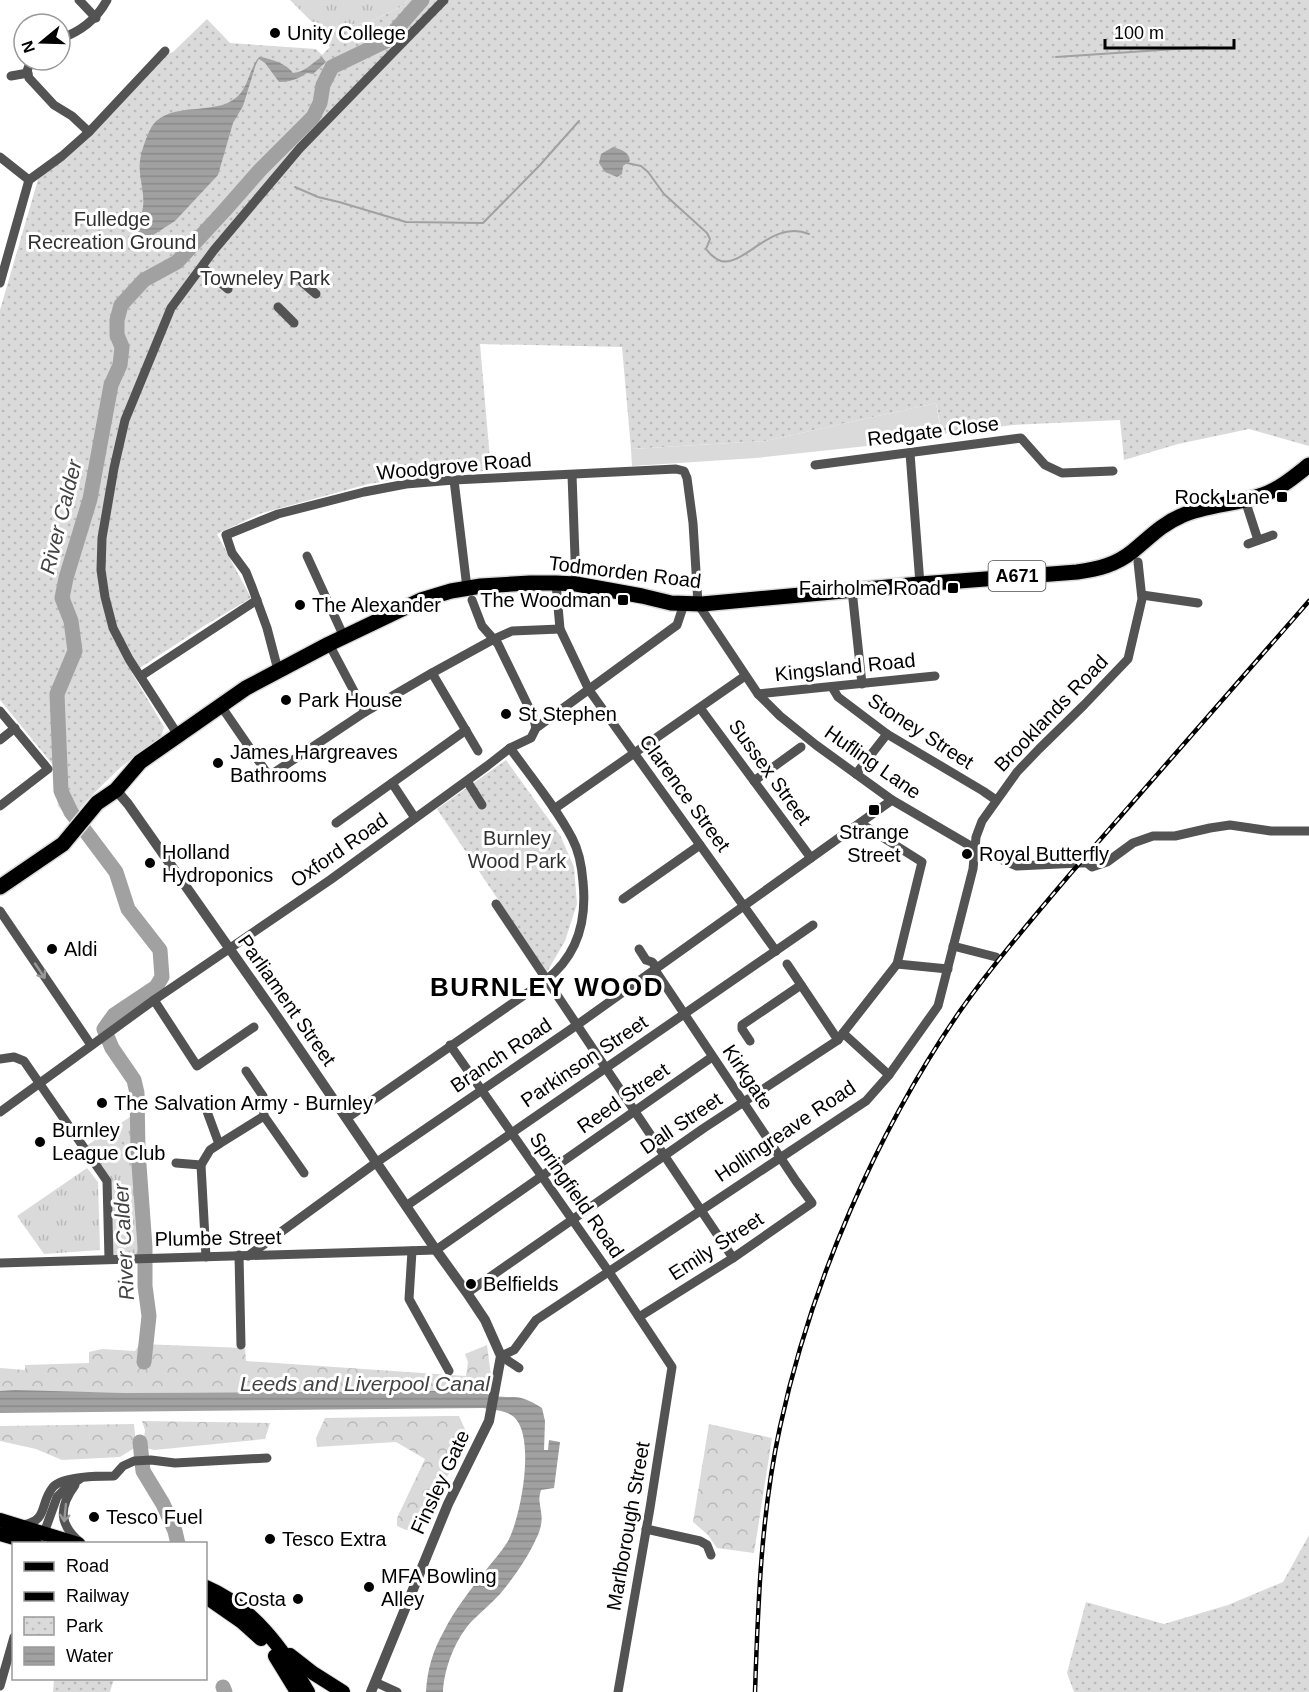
<svg xmlns="http://www.w3.org/2000/svg" width="1309" height="1692" font-family="Helvetica,sans-serif">
<defs>
<pattern id="grass-tufts" width="24" height="20" patternUnits="userSpaceOnUse" patternTransform="scale(1.5)"><rect width="24" height="20" fill="#dadada"/><path d="M3 7l-1-3M5 7V3M7 7l1-3M15 17l-1-3M17 17v-4M19 17l1-3" fill="none" stroke="#b9b9b9"/></pattern>
<pattern id="forest-crowns" width="20" height="18" patternUnits="userSpaceOnUse" patternTransform="scale(1.5)"><rect width="20" height="18" fill="#dadada"/><path d="M2 6a3 3 0 1 1 6 0M12 15a3 3 0 1 1 6 0" fill="none" stroke="#b9b9b9"/></pattern>
<pattern id="park-dots" width="8" height="8" patternUnits="userSpaceOnUse" patternTransform="scale(1.5)"><rect width="8" height="8" fill="#dadada"/><path d="M2 2h.1M6 6h.1" fill="none" stroke="#b9b9b9" stroke-width="1.8" stroke-linecap="round"/></pattern>
<pattern id="water-rules" width="6" height="5" patternUnits="userSpaceOnUse" patternTransform="scale(1.5)"><rect width="6" height="5" fill="#a1a1a1"/><path d="M0 2.5h6" fill="none" stroke="#898989"/></pattern>
</defs>
<rect width="100%" height="100%" fill="#fff"/>
<g fill="url(#grass-tufts)">
<path d="M290,0h118l-5,6 -36,17 -30,3 -13,14 -5,-5v-6z"/>
<path d="M130,1117l10,139 -29,1 -3,-77 -22,-34z"/>
<path d="M87,1168l11,14 2,68 -56,4 -27,-38z"/>
</g>
<g fill="url(#forest-crowns)">
<path d="M140,1344l105,4 1,13 220,15 2,-14 -3,-8 22,-9 4,31 -3,19 -8,-4h-51l-304,2 -125,-2v-23l25,2v-5l64,-2v-11l13,-3 33,2z"/>
<path d="M444,1416h15l10,22 -20,35 -25,51 -7,7 -11,-1 -9,-4v-8l28,-59 -29,-17 -79,5 -1,-9 9,-20z"/>
<path d="M142,1421l128,2 -5,16 -111,11 -11,-3 2,-17z"/>
<path d="M134,1424l2,23 -16,10 -58,3 -26,-11 -36,-8v-15z"/>
<path d="M709,1424l63,14 -18,115 -37,-5 -9,-13 -15,-13z"/>
</g>
<g fill="url(#park-dots)">
<path d="M408,0h901v446l-60,-17 -71,15 -54,16 -4,-40 -107,5 -71,9 -6,-31 -171,38 -134,8 -9,-102 -142,-3 11,127 -43,1 -80,12 -109,30 -42,20 34,64 -47,28 -72,47 32,54 -3,10 -40,30 -31,30 -20,23 -12,-14 -4,-40 -54,-66v-390l39,-134 129,-122 5,-2 34,-33 23,24 86,6 6,6 8,-8 -6,-7 13,-14 30,-3 36,-17z"/>
<path d="M506,760l54,75 14,32 3,37 -12,37 -18,31 -110,-163z"/>
<circle cx="115" cy="1149" r="11"/>
<path d="M1309,1535v157h-235l-7,-19 19,-71 78,22 64,-19 55,-23z"/>
<path d="M54,1679v-1l60,1 -4,13h-57z"/>
</g>
<g fill="#dadada">
<path d="M936,403l6,35 -186,20 -124,8 -1,-17 134,-8z"/>
<path d="M524,824l21,31 -20,13 -20,-31z"/>
<path d="M501,840l20,31 -18,12 -20,-31z"/>
</g>
<g fill="url(#water-rules)">
<path d="M259,57c11,1 28,7 34,16 13,-1 18,-10 29,-16l4,5 -13,12 -6,-1c-9,6 -17,9 -28,9l-14,-19 -6,-4 -3,5 -13,42 -10,17 -15,52 -43,46 -42,27 -2,-6c5,-12 10,-23 12,-35 2,-15 -5,-31 -3,-46 1,-10 7,-26 12,-35 19,-26 62,-9 85,-29 12,-11 12,-28 22,-40z"/>
<path d="M613,147c8,3 16,4 17,14l-7,5 -1,8 -5,3 -12,-5 -6,-9 2,-9z"/>
<path d="M15,1390l110,3 304,-2h51c11,6 22,6 34,6 10,0 20,6 28,11l3,13 -1,29h4l1,-10 11,2 -6,46 -13,2c-3,10 -1,12 0,22 2,9 -1,20 -5,27 -8,18 -23,40 -36,55 -8,9 -18,17 -27,26 -17,17 -29,48 -30,72h-17c1,-22 7,-42 18,-61 11,-22 27,-42 42,-61 7,-9 16,-19 22,-29 13,-24 28,-104 6,-124 -8,-7 -21,-7 -31,-9l-483,5v-22z"/>
</g>
<g fill="none" stroke-linecap="round" stroke-linejoin="round">
<g stroke="#a1a1a1" stroke-width="2">
<path d="M1056,57l150,-10"/>
<path d="M627,163l14,3 7,6 16,22 43,39 3,6 -4,10c4,5 9,10 15,12 24,6 50,-42 88,-27"/>
<path d="M295,187l23,10 21,5 67,20 77,1 57,-58 39,-44"/>
</g>
<g stroke="#a1a1a1" stroke-width="15">
<path d="M144,1362l5,-46 -4,-30v-39l-7,-96 -1,-58 -3,-13 -22,-32 -8,-19 10,-14 42,-28 6,-10 -2,-27 -32,-41 -12,-37 -45,-60 -10,-21 -4,-97 18,-43 -4,-30 -9,-23 4,-20 24,-79 21,-114 9,-20 2,-18 -5,-12v-15l4,-15 23,-25 33,-18 47,-51 36,-41 53,-53 7,-14 3,-18 9,-18 54,-26 36,-41"/>
<path d="M140,1442l3,29 20,33 12,27 3,13"/>
<path d="M223,1687l2,5"/>
</g>
<g stroke="#dbdbdb" stroke-width="16">
<g id="primary">
<path d="M0,1520l78,24"/>
<path d="M0,1534l35,10"/>
<path d="M206,1587c47,20 77,62 102,105"/>
<path d="M206,1597l36,25 19,17"/>
<path d="M290,1655l23,18 30,19"/>
<path d="M275,1656l22,36"/>
</g>
</g>
<g stroke="#dbdbdb" stroke-width="18">
<path id="trunk" d="M0,887l63,-43 34,-41 19,-13 24,-28 106,-74 83,-44 92,-44 30,-9 30,-5 49,-3h26l20,1 66,12 29,7 31,1 218,-20 157,-12c21,-3 39,-7 56,-21 16,-13 29,-27 48,-35 26,-12 55,-11 81,-21 18,-6 33,-19 47,-30"/>
</g>
<g stroke="#535353" stroke-width="9">
<path d="M79,0l17,18"/>
<path d="M60,39c21,-8 36,-19 47,-39"/>
<path d="M31,60l-4,11 2,7 25,27 18,11 17,16"/>
<path d="M11,76l17,-3"/>
<path d="M0,157l29,23"/>
<path d="M29,180l33,-24 27,-24 76,-81"/>
<path d="M202,267l26,22"/>
<path d="M302,282l14,12"/>
<path d="M0,283l29,-103"/>
<path d="M278,307l16,16"/>
<path d="M910,453l10,131"/>
<path d="M815,465l206,-27 24,27 17,8 51,-2"/>
<path d="M572,475l4,109"/>
<path d="M454,480l13,108"/>
<path d="M1245,500l13,40"/>
<path d="M1248,544l25,-9"/>
<path d="M307,556l37,81"/>
<path d="M556,583l4,46 29,61 187,261"/>
<path d="M852,590l10,94"/>
<path d="M1142,595l56,8"/>
<path d="M472,600l10,26 16,18 35,72 3,12"/>
<path d="M329,644l36,68"/>
<path d="M278,670l-11,-42 -15,-41 -6,-15 -14,-19 -6,-18 52,-21 86,-22 42,-8 48,-4 222,-11 8,2 3,7 6,45 5,81 60,90 22,22 36,29 76,55 82,48 43,18 63,-3h7l5,4 15,-5 26,-19 20,-7h22l35,-8 20,-3 41,6h38"/>
<path d="M432,673l46,78"/>
<path d="M141,676l116,-76"/>
<path d="M832,687l6,10 49,37 96,57 13,9"/>
<path d="M758,694l177,-18"/>
<path d="M221,706l48,70 96,-64 67,-39 62,-34 18,-8 48,-2"/>
<path d="M700,708l111,150"/>
<path d="M0,711l48,58 -48,37"/>
<path d="M178,735l-49,-76 -16,-31 -8,-31 -4,-27 1,-32 12,-70 11,-48 46,-112 43,-58 86,-102 144,-148"/>
<path d="M0,740l15,-12"/>
<path d="M856,774l31,-40"/>
<path d="M467,781l15,24"/>
<path d="M754,781l47,-34"/>
<path d="M392,783l23,35"/>
<path d="M554,809l191,-133"/>
<path d="M336,823l130,-93"/>
<path d="M623,899l77,-54"/>
<path d="M496,904l237,354"/>
<path d="M0,911l91,134"/>
<path d="M953,946l43,11"/>
<path d="M639,949l7,11 6,2 5,6"/>
<path d="M787,964l51,76"/>
<path d="M897,964l51,5"/>
<path d="M154,1000l43,66 57,-39"/>
<path d="M843,1033l46,42"/>
<path d="M750,1041l-8,-12v-4l59,-40"/>
<path d="M450,1045l159,227 63,95 -22,141 -32,184"/>
<path d="M0,1059l14,-2 10,4 83,120 2,78"/>
<path d="M246,1071l17,25 1,20 40,57"/>
<path d="M205,1106l14,38 -9,6 -9,15 5,92"/>
<path d="M0,1112l154,-112 176,-120 157,-114 23,-18 21,-10 5,-10 141,-103 7,-21"/>
<path d="M347,1118l199,-138c32,-25 41,-59 37,-98 -1,-14 -4,-31 -11,-44 -17,-32 -41,-61 -62,-90"/>
<path d="M219,1144l45,-28"/>
<path d="M176,1163l25,2"/>
<path d="M406,1206l407,-281"/>
<path d="M412,1251l-3,48 40,72"/>
<path d="M239,1255l2,90"/>
<path d="M248,1256l129,-94 200,-137 315,-225"/>
<path d="M0,1263l436,-13 276,-193"/>
<path d="M467,1293l237,-165 134,-88 5,-7 54,-69 25,-102 -62,-39"/>
<path d="M639,1317l94,-59 79,-55 -16,-22 -141,-211"/>
<path d="M501,1356l13,-6 22,-30 330,-219 23,-26 49,-69 35,-137 3,-32 6,-16 35,-49 22,-23 45,-44 44,-46 14,-60 -4,-37"/>
<path d="M501,1356l18,12"/>
<path d="M75,1485c-17,23 -16,40 6,58"/>
<path d="M22,1525c27,-4 17,-21 31,-38 10,-11 46,-11 61,-11l9,-10 11,-5 17,-1 24,3 92,-5"/>
<path d="M646,1529l54,12 7,4 4,10"/>
<path d="M40,1544l17,-47 10,-10 13,-8"/>
<path d="M375,1682l22,10"/>
<path d="M0,1686l14,-49"/>
</g>
<path stroke="#535353" stroke-width="10" d="M116,790l12,14 146,208 162,238 31,43 18,27 16,36 -12,65 -41,83 -77,188"/>
<use href="#primary" stroke="#000" stroke-width="14"/>
<use href="#trunk" stroke="#000" stroke-width="15"/>
<g stroke="#000" stroke-width="4.5">
<path id="rail" d="M755,1692c3,-88 6,-178 25,-265 31,-144 96,-294 180,-416 34,-48 73,-93 111,-138 79,-91 159,-181 238,-272"/>
</g>
<use href="#rail" stroke="#fff" stroke-width="2" stroke-dasharray="7" stroke-linecap="butt"/>
</g>
<defs><path id="oneway-shaft" d="M-6 0H5M1.5-3L5.5 0L1.5 3" fill="none" stroke-width="1.6" stroke-linecap="round" stroke-linejoin="round" transform="scale(1.5)"/></defs>
<g stroke="#989898">
<use href="#oneway-shaft" transform="translate(40 971) rotate(56)"/>
<use href="#oneway-shaft" transform="translate(65 1513) rotate(96)"/>
</g>
<g fill="#000" stroke="#fff" stroke-width="2">
<circle cx="275" cy="33" r="6"/>
<rect x="1276" y="491" width="12" height="12" rx="3"/>
<rect x="947" y="582" width="12" height="12" rx="3"/>
<rect x="617" y="594" width="12" height="12" rx="3"/>
<circle cx="300" cy="605" r="6"/>
<circle cx="286" cy="700" r="6"/>
<circle cx="506" cy="714" r="6"/>
<circle cx="218" cy="763" r="6"/>
<rect x="868" y="804" width="12" height="12" rx="3"/>
<circle cx="967" cy="854" r="6"/>
<circle cx="150" cy="863" r="6"/>
<circle cx="52" cy="949" r="6"/>
<circle cx="102" cy="1103" r="6"/>
<circle cx="40" cy="1142" r="6"/>
<circle cx="471" cy="1284" r="6"/>
<circle cx="94" cy="1517" r="6"/>
<circle cx="270" cy="1539" r="6"/>
<circle cx="369" cy="1587" r="6"/>
<circle cx="298" cy="1599" r="6"/>
</g>
<g text-anchor="middle" stroke-width="6" stroke-linejoin="round" paint-order="stroke">
<rect fill="#fff" stroke="#4c4c4c" stroke-width="1.5" x="988.5" y="561" width="57" height="30" rx="4.5"/>
<g font-size="18" font-weight="bold" fill="#000">
<text x="1017" y="582">A671</text>
</g>
<g font-size="20" fill="#000" stroke="#fff" text-anchor="start">
<text x="287" y="40">Unity College</text>
<text x="1270" y="504" text-anchor="end">Rock Lane</text>
<text x="941" y="595" text-anchor="end">Fairholme Road</text>
<text x="611" y="607" text-anchor="end">The Woodman</text>
<text x="312" y="612">The Alexander</text>
<text x="298" y="707">Park House</text>
<text x="518" y="721">St Stephen</text>
<text x="230" y="759">James Hargreaves<tspan x="230" dy="23">Bathrooms</tspan></text>
<text x="874" y="839" text-anchor="middle">Strange<tspan x="874" dy="23">Street</tspan></text>
<text x="162" y="859">Holland<tspan x="162" dy="23">Hydroponics</tspan></text>
<text x="979" y="861">Royal Butterfly</text>
<text x="64" y="956">Aldi</text>
<text x="114" y="1110">The Salvation Army - Burnley</text>
<text x="52" y="1137">Burnley<tspan x="52" dy="23">League Club</tspan></text>
<text x="483" y="1291">Belfields</text>
<text x="106" y="1524">Tesco Fuel</text>
<text x="282" y="1546">Tesco Extra</text>
<text x="381" y="1583">MFA Bowling<tspan x="381" dy="23">Alley</tspan></text>
<text x="286" y="1606" text-anchor="end">Costa</text>
</g>
<g font-size="20" fill="#313131" stroke="#fff">
<text x="112" y="226">Fulledge<tspan x="112" dy="23">Recreation Ground</tspan></text>
<text x="265" y="285">Towneley Park</text>
<text x="517" y="845">Burnley<tspan x="517" dy="23">Wood Park</tspan></text>
</g>
<g font-size="20" fill="#000" stroke="#fff">
<text transform="translate(933 431) rotate(-7)" y="7">Redgate Close</text>
<text transform="translate(454 466) rotate(-5)" y="7">Woodgrove Road</text>
<text transform="translate(625 572) rotate(7)" y="7">Todmorden Road</text>
<text transform="translate(845 667) rotate(-6)" y="7">Kingsland Road</text>
<text transform="translate(1051 713) rotate(-46)" y="7">Brooklands Road</text>
<text transform="translate(921 731) rotate(33)" y="7">Stoney Street</text>
<text transform="translate(873 762) rotate(35)" y="7">Hufling Lane</text>
<text transform="translate(770 772) rotate(54)" y="7">Sussex Street</text>
<text transform="translate(685 793) rotate(54)" y="7">Clarence Street</text>
<text transform="translate(339 850) rotate(-35)" y="7">Oxford Road</text>
<text transform="translate(287 1000) rotate(55)" y="7">Parliament Street</text>
<text transform="translate(501 1055) rotate(-34)" y="7">Branch Road</text>
<text transform="translate(584 1061) rotate(-34)" y="7">Parkinson Street</text>
<text transform="translate(748 1077) rotate(56)" y="7">Kirkgate</text>
<text transform="translate(623 1098) rotate(-35)" y="7">Reed Street</text>
<text transform="translate(681 1123) rotate(-34)" y="7">Dall Street</text>
<text transform="translate(785 1131) rotate(-34)" y="7">Hollingreave Road</text>
<text transform="translate(577 1195) rotate(55)" y="7">Springfield Road</text>
<text transform="translate(218 1238) rotate(-1)" y="7">Plumbe Street</text>
<text transform="translate(716 1246) rotate(-33)" y="7">Emily Street</text>
<text transform="translate(440 1482) rotate(-65)" y="7">Finsley Gate</text>
<text transform="translate(628 1526) rotate(-80)" y="7">Marlborough Street</text>
</g>
<g font-size="21" font-style="italic" fill="#424242" stroke="#fff">
<text transform="translate(61 517) rotate(-76)" y="7">River Calder</text>
<text transform="translate(124 1242) rotate(-93)" y="7">River Calder</text>
<text x="365" y="1391">Leeds and Liverpool Canal</text>
</g>
<g font-size="26" font-weight="bold" letter-spacing="1.5" fill="#000" stroke="#fff">
<text x="547" y="996">BURNLEY WOOD</text>
</g>
</g>
<rect x="12" y="1542" width="195" height="138" fill="#ffffff" stroke="#999999" stroke-width="1.5"/>
<rect x="24" y="1562" width="30" height="9" fill="#000000" stroke="#999999" stroke-width="1.5"/>
<text x="66" y="1572" font-size="18" fill="#000000">Road</text>
<rect x="24" y="1592" width="30" height="9" fill="#000000" stroke="#999999" stroke-width="1.5"/>
<text x="66" y="1602" font-size="18" fill="#000000">Railway</text>
<rect x="24" y="1617" width="30" height="18" fill="url(#park-dots)" stroke="#999999" stroke-width="1.5"/>
<text x="66" y="1632" font-size="18" fill="#000000">Park</text>
<rect x="24" y="1647" width="30" height="18" fill="url(#water-rules)" stroke="#999999" stroke-width="1.5"/>
<text x="66" y="1662" font-size="18" fill="#000000">Water</text>
<g transform="translate(42 42) rotate(251)"><circle r="28" fill="#ffffff" stroke="#999999" stroke-width="1.5"/>
<path d="M0-4.5L10 22L0 15L-10 22Z" fill="#000000"/>
<text y="-9" font-size="16" font-weight="bold" text-anchor="middle" fill="#000000">N</text>
</g>
<path d="M1105 39v9h129v-9" fill="none" stroke="#000000" stroke-width="3"/>
<text x="1114" y="39" font-size="18" fill="#000000" stroke="#ffffff" stroke-width="4.5" paint-order="stroke">100 m</text>
</svg>
